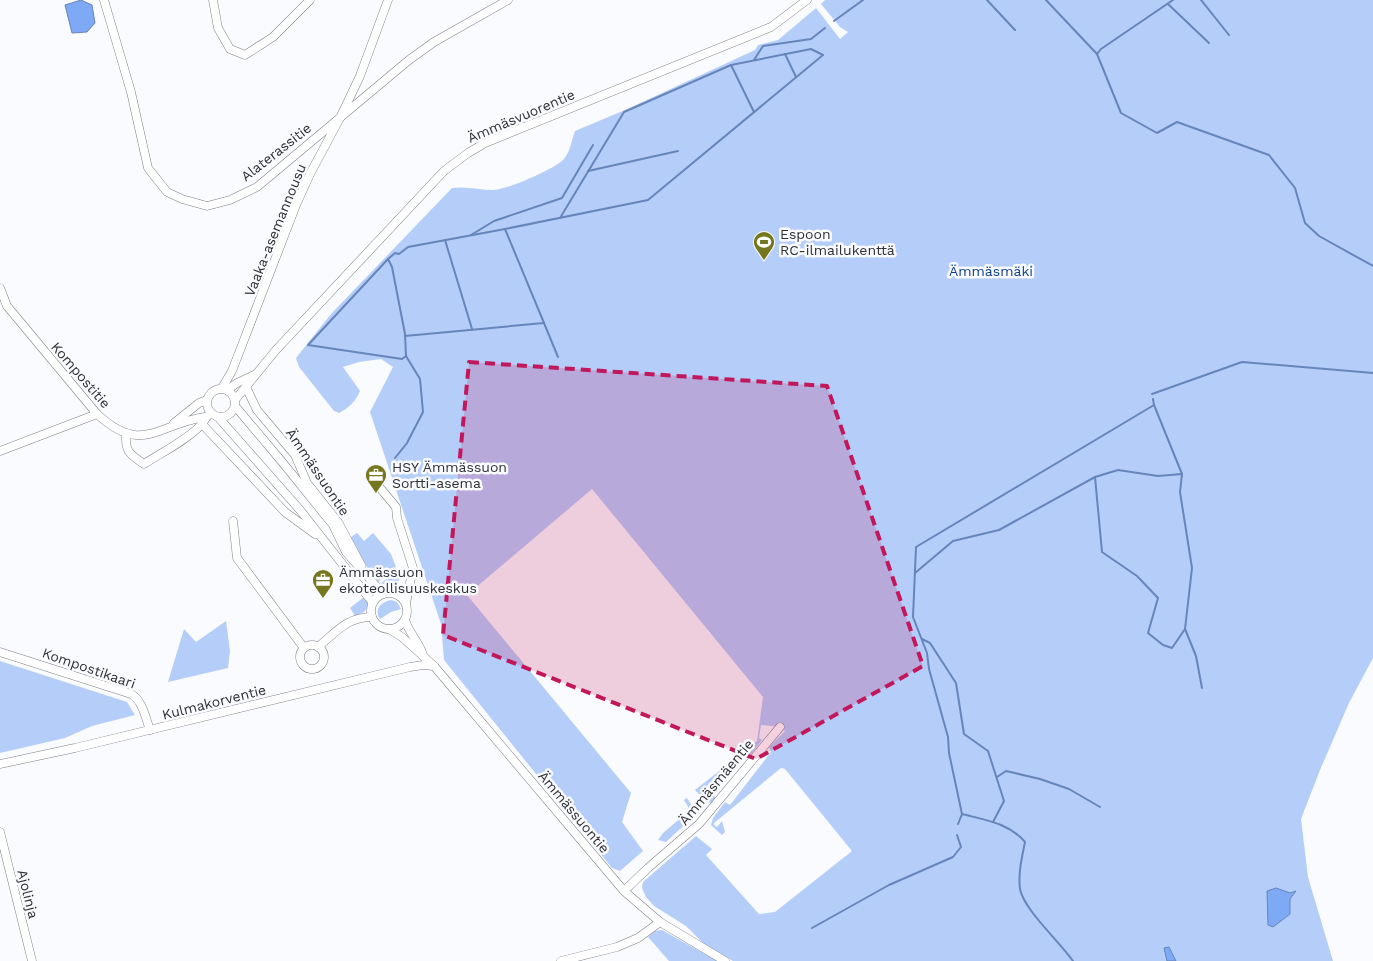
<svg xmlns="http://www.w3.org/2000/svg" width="1373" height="961" font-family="'Work Sans',sans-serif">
<rect width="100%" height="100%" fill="#f9fbfe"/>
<g fill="#b5cef9">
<path d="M825,0h548v658l-24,45 -29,67 -19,49 7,58 25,84h-600l-28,-16 -19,-19 -32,-20 -8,-9 -4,-9 1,-6 53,-46 16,13 -6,6 53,59 16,-2 77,-61 -67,-82 -4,-1 -67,55v2l3,2 5,-6 3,11 -3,3 -11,-10 2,-7 12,-16 5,3 41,-53 -2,-5 16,-16 -5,-4 -19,-2 -2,13 3,2 -13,17 -5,-3 -31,41 4,4 -5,4 -5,-1 -12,-12 62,-49 6,-44 -171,-208 -125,106 164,198 -9,29 21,29 -23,20 -8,-3 -168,-208 -3,-36 -71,-212 23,-45 -12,-8 -22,3 -16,5 17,24c-5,11 -11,17 -21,22l-5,-2 -35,-44 -3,-9 35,-44 121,-126c15,-2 28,2 42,2 12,0 63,-22 70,-31 6,-7 8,-20 11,-28l50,-21 130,-60 3,-5 20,-5 38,-32 24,31 8,-7 -8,-5 -19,-23z"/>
<path d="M357,533l7,8 9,-8 18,21 5,13 -18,15 -8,-9 -19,-36z"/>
<path d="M398,570l1,10c-4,7 -10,11 -17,7l-2,-3z"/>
<path d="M364,597l4,5c1,9 -6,11 -13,14l-5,-8z"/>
<path d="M391,600l6,2 4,7 -10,3 -11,7c-6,-10 1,-17 11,-19z"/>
<path d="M226,621l4,30 -2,17 -60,14 16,-53 12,13z"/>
<path d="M0,661l127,41 8,13 -43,11 -27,12 -65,15z"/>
<path d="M687,798l9,14 -1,6 -2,-1 -27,25 -8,-2 5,-7 27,-23 -6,-10z"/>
<path d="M662,930l55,31h-48l-21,-24 7,-6z"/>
</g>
<g fill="#7ea9f4" stroke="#6685ba">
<path d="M81,0l11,5 3,18 -8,9 -15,1 -7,-28z"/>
<path d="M1276,888l14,5 6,-2 -6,8v15l-17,13 -5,-2 -1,-34z"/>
<path d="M1169,947l7,14h-9l-3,-13z"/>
</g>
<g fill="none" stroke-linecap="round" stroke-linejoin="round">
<g stroke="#6685ba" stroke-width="2">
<path d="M987,0l28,30"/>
<path d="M1046,0l51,54 24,59 36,20 20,-11 92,33 26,33 10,35 14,13 54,30"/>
<path d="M1201,0l28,35"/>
<path d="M1168,4l41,39"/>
<path d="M834,21l29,-21"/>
<path d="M785,54l11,23"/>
<path d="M1097,54l4,-5 72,-49"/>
<path d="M754,60l9,-14 48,-7 14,-11"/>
<path d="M731,65l23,47"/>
<path d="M588,171l90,-20"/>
<path d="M505,229l143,-29 175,-145 -12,-6 -80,16 -107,47 -64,106"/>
<path d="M471,235l23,-14 68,-23 31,-53"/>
<path d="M445,240l27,89"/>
<path d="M388,259l7,-6 4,1 9,-7 97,-18 39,94 -139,13"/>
<path d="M544,323l14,34"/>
<path d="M1152,394l90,-32 131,11"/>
<path d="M1153,399l1,6 28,69 -2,18 12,76 -7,61 11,27 6,32"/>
<path d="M395,458l12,-15 16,-31 -3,-33 -14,-23 -1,-22 -13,-67 -4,-8 -80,86 94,14 4,-3"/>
<path d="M1095,477l7,75 35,24 21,22 -10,35 15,12 9,3 13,-19"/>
<path d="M915,573l38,-32 46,-11 96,-53 23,-7 40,6 24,-2"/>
<path d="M922,639l8,4 26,40 8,51 24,17 16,50 -11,21"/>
<path d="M997,777l9,-6 34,8 29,10 31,18"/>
<path d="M962,814c23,6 47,9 63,28 -3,15 -7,31 -5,47 4,21 40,53 53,72"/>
<path d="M958,824l4,-10 -13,-61 -1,-16 -19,-68 -2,-16 -14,-36 3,-70 238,-142"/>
<path d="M812,928l77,-43 64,-28 8,-10 -4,-12"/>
</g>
<g stroke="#7e8186" stroke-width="9">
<g id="street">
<path d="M104,0l27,92 17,76 19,24 15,7 25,7 23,-6 27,-13 152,-127 25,-18 74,-42"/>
<path d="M213,0l5,28 12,21 15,6 28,-18 37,-37"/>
<path d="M0,288l7,18 90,108c46,42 60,10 108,3"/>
<path d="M246,387l11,23 38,45 12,28 31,39 23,43"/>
<path d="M222,388l10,-17 64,-166 14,-31 31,-58 19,-40 28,-76"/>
<circle cx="221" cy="403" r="14"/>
<path d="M227,390l10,-7 17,-8"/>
<path d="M235,400l41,-50 168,-179 24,-18 17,-10 286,-116 36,-27"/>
<path d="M235,406l48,57 50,62 13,27 37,42"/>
<path d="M218,417l82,93 73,93"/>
<path d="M174,423l25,-20 8,-3"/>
<path d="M202,424l83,88 30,22"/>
<path d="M126,433c-1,19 3,21 18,31 17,-11 43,-24 57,-39 4,-4 4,-8 10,-12"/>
<path d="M0,451l97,-37"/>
<path d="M370,476l26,31 1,11 16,50 -7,35"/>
<path d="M233,521l4,37 67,90"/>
<circle cx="389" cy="611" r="18"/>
<path d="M405,620c4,13 14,22 18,35"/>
<path d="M389,629l13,8 32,29 190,225 36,31 65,39"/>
<circle cx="312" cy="657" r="12"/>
<path d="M318,647c18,-15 29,-30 54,-30"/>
<path d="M0,652l131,42c11,5 15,25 19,36"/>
<path d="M0,764l75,-16 335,-81 13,-2 11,1"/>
<path d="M0,832l32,129"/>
<path d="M624,891l24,-23 51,-44 81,-97"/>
<path d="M561,961l56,-14 21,-9 22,-16"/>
</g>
</g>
<use href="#street" stroke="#fff" stroke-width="8"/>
</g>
<path fill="#c2185b" fill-opacity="0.2" stroke="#c2185b" stroke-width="4" stroke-dasharray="10 6" stroke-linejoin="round" d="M469,362l358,24 96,280 -167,93 -313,-124z"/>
<defs>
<g id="stadium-pin" transform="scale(1.125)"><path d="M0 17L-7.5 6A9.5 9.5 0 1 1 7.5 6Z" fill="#75771e" stroke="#f9fbfe"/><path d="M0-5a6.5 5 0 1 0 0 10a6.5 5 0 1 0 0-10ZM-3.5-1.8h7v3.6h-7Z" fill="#fff"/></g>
<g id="office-pin" transform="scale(1.125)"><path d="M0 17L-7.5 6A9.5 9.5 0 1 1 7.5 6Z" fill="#75771e" stroke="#f9fbfe"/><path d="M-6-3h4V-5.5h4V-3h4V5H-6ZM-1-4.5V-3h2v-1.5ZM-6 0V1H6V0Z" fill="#fff"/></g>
</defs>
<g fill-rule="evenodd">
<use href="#stadium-pin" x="764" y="242"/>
<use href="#office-pin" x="376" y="475"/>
<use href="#office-pin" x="323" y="580"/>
</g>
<g text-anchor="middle" stroke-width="5" stroke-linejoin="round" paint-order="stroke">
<g font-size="14" fill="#2f3032" stroke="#f9fbfe">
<text transform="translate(521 116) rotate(-23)" y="5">Ämmäsvuorentie</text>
<text transform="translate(276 152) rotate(-38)" y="5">Alaterassitie</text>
<text transform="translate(275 230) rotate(-68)" y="5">Vaaka-asemannousu</text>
<text transform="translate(81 375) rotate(49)" y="5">Kompostitie</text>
<text transform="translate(318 472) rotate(56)" y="5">Ämmässuontie</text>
<text transform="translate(89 668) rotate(19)" y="5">Kompostikaari</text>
<text transform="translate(214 702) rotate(-14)" y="5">Kulmakorventie</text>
<text transform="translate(716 782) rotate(-50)" y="5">Ämmäsmäentie</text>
<text transform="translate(574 812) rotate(50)" y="5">Ämmässuontie</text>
<text transform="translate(28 894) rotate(76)" y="5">Ajolinja</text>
</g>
<g font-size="14" fill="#2f3032" stroke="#f9fbfe" text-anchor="start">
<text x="780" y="239">Espoon<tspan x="780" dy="16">RC-ilmailukenttä</tspan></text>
<text x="392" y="472">HSY Ämmässuon<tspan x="392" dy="16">Sortti-asema</tspan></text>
<text x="339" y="577">Ämmässuon<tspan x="339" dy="16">ekoteollisuuskeskus</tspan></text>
</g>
<g font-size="14" fill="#0e3f94" stroke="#f9fbfe">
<text x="991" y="276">Ämmäsmäki</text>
</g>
</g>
</svg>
